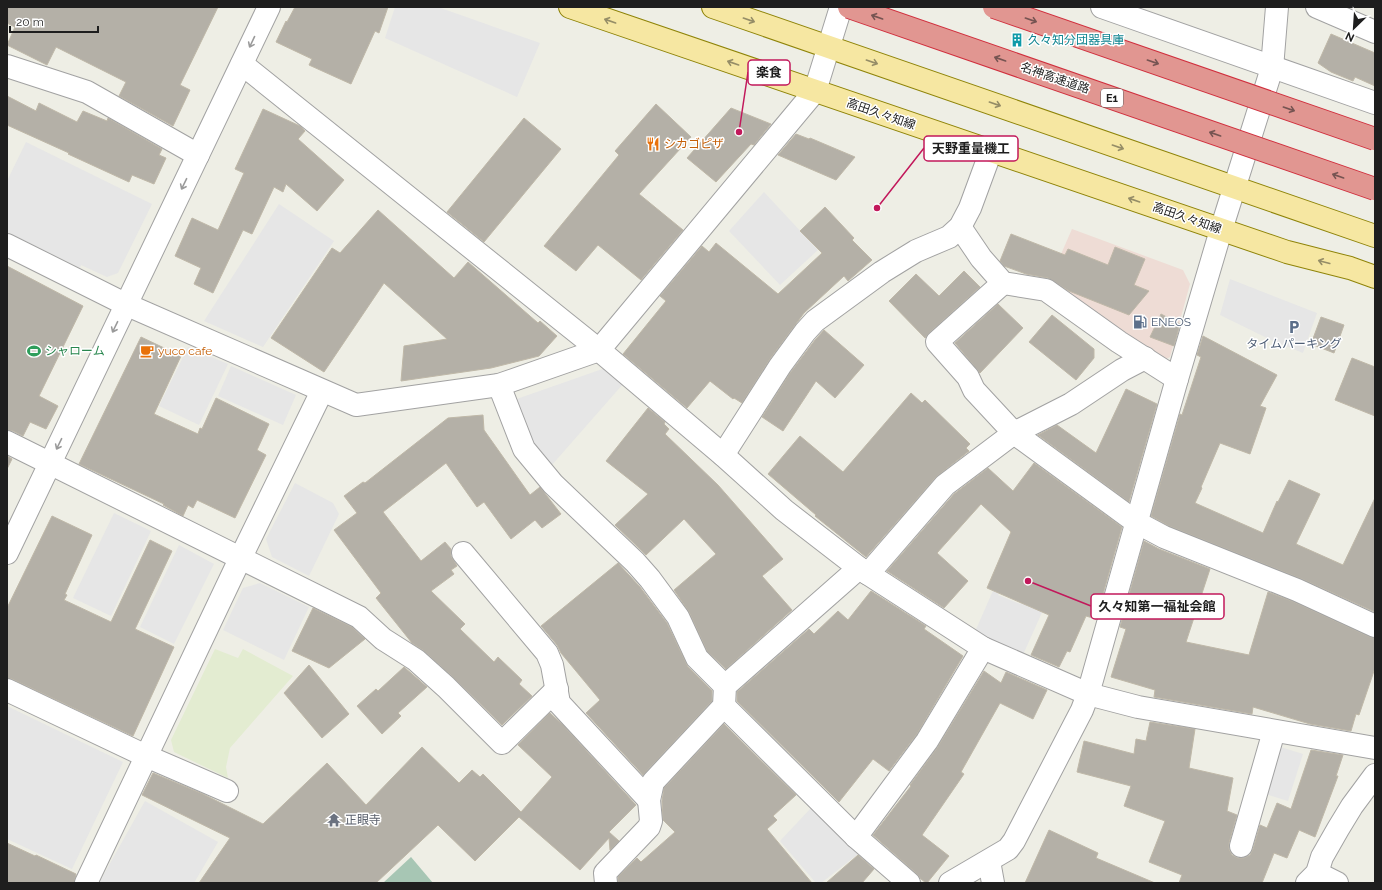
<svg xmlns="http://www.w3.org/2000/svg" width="1382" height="890" font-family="Raleway,'Noto Sans JP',sans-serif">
<rect width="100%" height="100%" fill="#eeeee5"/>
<path fill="#eedcd5" d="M1072,229l111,41 7,14 -20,73 -9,5 -114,-76z"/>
<path fill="#e3ecd1" d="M215,649l23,9 5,-9 50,27 -63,72 -4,19 2,11 -54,-26 -3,-12z"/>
<path fill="#a7c6b4" d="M411,857l22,26h-50z"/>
<g fill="#e6e6e6">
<path d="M395,7h43l102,36 -23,54 -132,-59z"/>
<path d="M26,142l126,62 -34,69 -11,4 -26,-12 -1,3 -73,-36v-51z"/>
<path d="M764,192l54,58 -38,35 -51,-54z"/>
<path d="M279,204l55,37 -71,106 -59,-26z"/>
<path d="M1230,279l87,34 -14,40 -32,-13 -51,-25z"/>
<path d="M188,347l40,17 -29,61 -40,-19z"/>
<path d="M231,366l65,29 -13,30 -65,-29z"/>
<path d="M608,367l15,17 -72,82 -16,-14 -24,-51z"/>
<path d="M295,483l38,20 6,11 -30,62 -37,-19 -6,-18z"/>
<path d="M114,513l37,18 -40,85 -38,-18z"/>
<path d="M179,545l35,19 -40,80 -34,-17z"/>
<path d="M260,583l49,24 -25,53 -61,-30 20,-42z"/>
<path d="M995,586l6,2 -3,7 22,9 3,-5 21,9 -22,49 -48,-23z"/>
<path d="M7,706l116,56 -51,107 -65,-30z"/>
<path d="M1277,746l26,8 -15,47 -26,-8z"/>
<path d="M145,801l73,41 -24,41h-95z"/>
<path d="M811,808l51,43 -41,32h-5l-36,-42z"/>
</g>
<g fill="#b4b0a7" stroke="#bfb8a8">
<path d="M7,7h211l-38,78 10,5 -17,36 -54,-30 7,-14 -70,-35 -9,18 -40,-20 8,-18 -8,-4z"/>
<path d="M295,7h93l-9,26 -4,-2 -24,53 -42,-19 3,-6 -36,-17 10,-21 1,1z"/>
<path d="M1331,34l44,19v33l-20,-9 -2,4 -22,-9 -13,-9z"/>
<path d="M7,96l29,15 3,-8 38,19 6,-11 24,10 1,-3 54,31 -3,6 7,3 -12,26 -22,-9 -3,7 -61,-28 1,-1 -62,-28z"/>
<path d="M656,104l35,33 -52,57 44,36 -42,50 -43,-35 -22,26 -32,-25 75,-91 -4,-4z"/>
<path d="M731,108l40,16 -17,21 -3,-1 -35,38 -29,-24z"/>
<path d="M263,109l37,17 5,5 -7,8 46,41 -27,31 -31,-27 -3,8 -9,-5 -22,47 -9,-4 -30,63 -19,-9 7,-16 -26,-12 17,-38 26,12 26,-57 -9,-4z"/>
<path d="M524,118l37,31 -77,93 -37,-30z"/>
<path d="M796,134l13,5 1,-1 45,19 -19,23 -58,-25z"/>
<path d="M825,207l29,31 -2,2 20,20 -24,21 -4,-5 -40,37 -34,46 -28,44 -8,-5 -1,1 -23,-18 -23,27 -64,-54 43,-53 -6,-5 42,-50 7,6 7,-9 62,51 44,-41 -22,-22z"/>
<path d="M378,210l76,68 14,-16 70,61 2,-2 17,15 -18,20 -48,12 -90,13 3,-35 43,-7 -63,-56 -60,89 -53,-34 61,-90 8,5z"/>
<path d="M1011,234l54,21 3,-6 40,16 7,-18 30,12 -11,26 15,6 -20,24 -60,-24 -21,-13 -22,-4 -22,-8 -4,-5z"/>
<path d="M7,266l76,40 -44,90 19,10 -12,23 -16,-7 -7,14 -10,-5 -6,-1z"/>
<path d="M964,271l16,16 -51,46 -4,5 -36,-37 27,-27 23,22z"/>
<path d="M998,304l25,24 -43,45 -25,-30z"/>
<path d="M1161,314l19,10 -6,22 -24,-9z"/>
<path d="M1052,315l42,34v9l-18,22 -47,-38z"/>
<path d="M1321,317l23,8 -10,28 -23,-9z"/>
<path d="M824,330l40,35 -29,33 -19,-17 -33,50 -21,-14 28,-44 25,-33z"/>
<path d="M1203,336l74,39 -17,31 6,2 -16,46 -30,-11 -19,44 1,1 -7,15 68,30 14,-32 1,1 11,-22 31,14 -24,50 47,21 32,-67v114l-73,-33 -133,-53 -18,-10 29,-102 2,1 19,-58 -4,-2z"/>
<path d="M141,337l40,19 -27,58 44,20 2,-6 2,1 14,-31 53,26 -12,26 9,5 -31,63 -38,-18 -4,8 -5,-3 -5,11 -20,-11 1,-1 -85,-40z"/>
<path d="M1352,358l23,9v49l-40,-16z"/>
<path d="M1126,389l31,15 -28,98 -91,-67 19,-10 39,28z"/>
<path d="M911,393l11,10 3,-3 45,44 -4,4 3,3 -33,26 -70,80 -51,-41 1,-1 -48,-41 32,-38 43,36z"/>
<path d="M648,408l17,14 -1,2 5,5 -4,5 53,51 65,74 -21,17 30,34 -66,59 -19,-18 -18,-39 -15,-22 42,-36 -32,-35 -38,36 -31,-30 33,-31 -42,-33z"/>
<path d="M483,415l1,15 46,65 10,-8 21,27 -19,14 -7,-8 -24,19 -27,-37 -7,5 -31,-44 -63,49 38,49 24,-19 6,7v7l6,10 -6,4 3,4 -23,17 34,33 -5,5 34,33 4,-5 24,23 -3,4 13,12 -30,29 -48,-47 -30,-27 -12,-8 -36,-45 5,-5 -47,-63 23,-17 -13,-17 19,-14 2,1 83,-65z"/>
<path d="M7,456l5,3 -5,10z"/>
<path d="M1034,463l88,64 -26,92 -10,-3 -16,36 -3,-1 -8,16 -28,-12 18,-40 -62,-27 24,-56 -30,-28 -44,49 31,28 -24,27 -57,-37 67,-77 34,-26 25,23z"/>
<path d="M52,516l40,19 -27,59 2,1 -3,5 47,22 39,-82 22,11 -37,78 39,18 -41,89 -121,-57 -5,-1v-70z"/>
<path d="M1144,541l15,8 51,20 -24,73 63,13 19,-63 24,9 78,36 5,1v30l-16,47 -3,-1 -5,17 -41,-7 -57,-17 -1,7 -98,-17 1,-7 -44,-13 15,-48 -6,-2z"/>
<path d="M618,563l22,24 27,36 21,44 24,24v10l-69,74 -57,-62 14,-13 -39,-47 -4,-8 -16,-19z"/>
<path d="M871,591l55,35 -2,3 39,27 -46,78 -28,37 -16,-12 -34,43 -102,-101v-9l72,-63 5,5 24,-23 10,9z"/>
<path d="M313,608l39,19 13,12 -36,29 -37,-17z"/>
<path d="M309,665l40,49 -27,24 -38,-45z"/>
<path d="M404,667l23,20 -29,26 3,3 -19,18 -25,-28 19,-17 2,2z"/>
<path d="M984,671l17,12 5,-11 41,18 -14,29 -33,-16 -39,69 3,2 -42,61 27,21 -22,27h-1l-5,-4 -4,-5 -44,-39 38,-49 -1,-1 27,-37z"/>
<path d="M550,713l13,12 73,80 -27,27 10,9 -9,9 -1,-12 -29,32 -61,-53 -44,44 -37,-36 -62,58h-177l31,-45 -88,-43 11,-22 50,21 60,30 64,-61 39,42 56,-58 37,36 13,-13 8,7 3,-3 38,38 31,-35 -34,-32z"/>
<path d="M1150,722l45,7 -6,39 44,10 -6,33 10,4 -8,28v6l3,6 6,3h6l6,-3 3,-6 7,-24 7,3 10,-25 14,6 20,-59 32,5 -7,21h2l-23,61 -16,-7 -12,28 -13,-5 -12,30h-83l3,-8 -33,-13 16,-41 -41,-15 7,-20 -54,-14 7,-31 50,13 2,-15 10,2z"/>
<path d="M724,724l72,71 -23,21 4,4 -10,9 45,54h-194v-6l19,-19 4,4 34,-30 -12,-12 -1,-19 2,-13z"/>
<path d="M1049,830l49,23 -2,5 59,25h-130z"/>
<path d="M7,843l28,13 1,-1 40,19 -2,9h-67z"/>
<path d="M858,855l16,14 -12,14h-36z"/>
</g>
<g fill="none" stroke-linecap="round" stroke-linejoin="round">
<g stroke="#a2a2a2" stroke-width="24">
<g id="minor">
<path d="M1102,7l273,96"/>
<path d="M1317,7l58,25"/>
<path d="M242,64l357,286 124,105 61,55 75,58 124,80 105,46 50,13 237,41"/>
<path d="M7,66l80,26 111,63"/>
<path d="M960,227l21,31 22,25 43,7 73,52 58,37"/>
<path d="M7,245l118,59 231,101 143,-20 100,-35 216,-259 26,-84"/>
<path d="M1003,283l-66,59 31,35 6,13 40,43 122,89 28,15 133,53 78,36"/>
<path d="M499,385l25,64 29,35 82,78 15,17 28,38 19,41 28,28"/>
<path d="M7,442l352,175 24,22 33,21 30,27 56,56 55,-54"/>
<path d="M723,455l57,-89 25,-34 10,-11 67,-49 34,-21 33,-14 11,-10 10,-19 21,-57"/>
<path d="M7,553l262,-546"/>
<path d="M463,553l84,100 5,12 7,38 90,97"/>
<path d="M868,574l77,-89 69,-52 57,-29 51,-34 23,-12"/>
<path d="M7,690l139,66 81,35"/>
<path d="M724,706l132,131 53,46"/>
<path d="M856,837l71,-96 56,-93"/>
<path d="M1241,846l33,-115"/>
<path d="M989,861l4,22"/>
<path d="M1317,873l20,10"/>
<path d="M86,883l154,-324 82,-168"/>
<path d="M606,883l-1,-10 44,-46 2,-6 -2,-21 4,-18 71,-76 1,-20 134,-118"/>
<path d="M950,883l58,-34 6,-8 68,-131 6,-16 89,-315 44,-149 51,-162 5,-61"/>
<path d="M1307,883l10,-10 5,-16 16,-28 14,-23 23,-31"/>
</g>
</g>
<g stroke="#8f8409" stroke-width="24">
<g id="major">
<path d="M570,7l717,245 63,16 25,9"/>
<path d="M713,7l662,229"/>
</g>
</g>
<use href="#minor" stroke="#fff" stroke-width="22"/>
<use href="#major" stroke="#f6e7a2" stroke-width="22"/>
<g stroke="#d02f3d" stroke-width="24" stroke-linecap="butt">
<g id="highway-bridge">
<path d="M849,7l526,182"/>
<path d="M994,7l381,132"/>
</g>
</g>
<use href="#highway-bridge" stroke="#e19691" stroke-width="22"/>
</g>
<defs><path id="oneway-shaft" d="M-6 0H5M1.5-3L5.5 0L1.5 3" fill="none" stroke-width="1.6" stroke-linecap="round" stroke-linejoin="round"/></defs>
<g stroke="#765452">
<use href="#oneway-shaft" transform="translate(877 17) rotate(-161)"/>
<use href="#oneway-shaft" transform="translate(1031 20) rotate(19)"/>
<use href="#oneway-shaft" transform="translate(1000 59) rotate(-161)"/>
<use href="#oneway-shaft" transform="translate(1153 62) rotate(19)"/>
<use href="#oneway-shaft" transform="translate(1289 109) rotate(19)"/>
<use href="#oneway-shaft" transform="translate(1215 134) rotate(-161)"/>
<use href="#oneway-shaft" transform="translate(1338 176) rotate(-161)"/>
</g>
<g stroke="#958d67">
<use href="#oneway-shaft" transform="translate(749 20) rotate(19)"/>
<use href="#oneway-shaft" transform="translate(610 21) rotate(-161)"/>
<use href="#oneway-shaft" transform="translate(872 62) rotate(19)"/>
<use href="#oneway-shaft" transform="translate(733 63) rotate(-161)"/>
<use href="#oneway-shaft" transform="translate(995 104) rotate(19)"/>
<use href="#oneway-shaft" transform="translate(1118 147) rotate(19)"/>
<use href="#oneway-shaft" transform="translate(1134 200) rotate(-161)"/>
<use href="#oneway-shaft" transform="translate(1324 262) rotate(-165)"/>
</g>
<g stroke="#9a9a9a">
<use href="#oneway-shaft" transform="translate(252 42) rotate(115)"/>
<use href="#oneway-shaft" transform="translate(184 184) rotate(116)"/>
<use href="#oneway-shaft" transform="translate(115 327) rotate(116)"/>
<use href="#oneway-shaft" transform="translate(59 444) rotate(116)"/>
</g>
<defs>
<g id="building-bare" transform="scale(1.08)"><path d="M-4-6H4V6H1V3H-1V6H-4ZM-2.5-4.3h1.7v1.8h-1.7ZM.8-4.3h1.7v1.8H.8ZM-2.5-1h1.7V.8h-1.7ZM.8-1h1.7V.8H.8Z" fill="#0f9aa8" stroke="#fff" stroke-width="2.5" paint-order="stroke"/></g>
<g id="restaurant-bare" transform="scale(1.08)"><path d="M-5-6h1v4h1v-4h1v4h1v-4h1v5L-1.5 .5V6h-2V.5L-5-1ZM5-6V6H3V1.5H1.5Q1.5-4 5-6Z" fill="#e8710a" stroke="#fff" stroke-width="2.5" paint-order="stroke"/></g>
<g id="fuel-bare" transform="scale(1.08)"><path d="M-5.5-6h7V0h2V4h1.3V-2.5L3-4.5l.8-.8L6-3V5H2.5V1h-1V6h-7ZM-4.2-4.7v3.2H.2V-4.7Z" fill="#5c6f8a" stroke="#fff" stroke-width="2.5" paint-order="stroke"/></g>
<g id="parking-bare" transform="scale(1.08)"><path d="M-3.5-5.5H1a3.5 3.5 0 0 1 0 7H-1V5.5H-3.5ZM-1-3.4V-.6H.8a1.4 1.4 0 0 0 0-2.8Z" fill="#5c6f8a" stroke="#fff" stroke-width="2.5" paint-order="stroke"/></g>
<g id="stadium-bare" transform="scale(1.08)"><path d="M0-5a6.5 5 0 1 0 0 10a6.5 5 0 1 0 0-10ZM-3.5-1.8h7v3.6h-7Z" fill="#2e9e5b" stroke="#fff" stroke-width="2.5" paint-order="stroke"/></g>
<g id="cafe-bare" transform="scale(1.08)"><path d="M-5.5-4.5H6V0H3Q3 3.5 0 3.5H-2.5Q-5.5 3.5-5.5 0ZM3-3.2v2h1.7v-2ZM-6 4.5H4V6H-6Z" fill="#e8710a" stroke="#fff" stroke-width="2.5" paint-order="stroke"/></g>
<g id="temple-bare" transform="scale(1.08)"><path d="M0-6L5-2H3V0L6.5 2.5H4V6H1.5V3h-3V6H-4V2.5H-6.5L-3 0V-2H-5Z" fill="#6b7280" stroke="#fff" stroke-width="2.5" paint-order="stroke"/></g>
</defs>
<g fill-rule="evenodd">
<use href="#building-bare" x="1017" y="40"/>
<use href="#restaurant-bare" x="653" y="144"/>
<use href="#fuel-bare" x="1140" y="322"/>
<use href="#parking-bare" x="1294" y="327"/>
<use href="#stadium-bare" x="34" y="351"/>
<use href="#cafe-bare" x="147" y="351"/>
<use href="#temple-bare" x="334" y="820"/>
</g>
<g text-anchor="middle" stroke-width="3" stroke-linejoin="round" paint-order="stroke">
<rect fill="#fff" stroke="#626262" stroke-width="1" x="1101" y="89" width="22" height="18" rx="3"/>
<g font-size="11" font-weight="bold" fill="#1e1e1e">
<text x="1112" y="102">E1</text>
</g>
<g font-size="12" fill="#0d838f" stroke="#fff" text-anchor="start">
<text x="1028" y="44">久々知分団器具庫</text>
</g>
<g font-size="12" fill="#1e1e1e" stroke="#fff">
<text transform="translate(1055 78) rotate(19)" y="4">名神高速道路</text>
<text transform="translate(881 114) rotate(19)" y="4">高田久々知線</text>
<text transform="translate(1187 218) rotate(19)" y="4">高田久々知線</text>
</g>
<g font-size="12" fill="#c56008" stroke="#fff" text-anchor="start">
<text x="664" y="148">シカゴピザ</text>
<text x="158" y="355">yuco cafe</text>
</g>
<g font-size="12" fill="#4e5e75" stroke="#fff" text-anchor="start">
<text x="1151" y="326">ENEOS</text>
<text x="1294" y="348" text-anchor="middle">タイムパーキング</text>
</g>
<g font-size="12" fill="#27864d" stroke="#fff" text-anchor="start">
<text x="45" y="355">シャローム</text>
</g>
<g font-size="12" fill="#5b616d" stroke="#fff" text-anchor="start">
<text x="345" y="824">正眼寺</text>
</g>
</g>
<path fill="none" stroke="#c2185b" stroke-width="1.5" d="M739 132L748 72M877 208L924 148M1028 581L1091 606"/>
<g fill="#c2185b" stroke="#fff" stroke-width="1.5">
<circle cx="739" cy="132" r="4"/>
<circle cx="877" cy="208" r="4"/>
<circle cx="1028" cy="581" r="4"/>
</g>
<g fill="#fff" stroke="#c2185b" stroke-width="1.5">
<rect x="748" y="60" width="42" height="25" rx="4"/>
<rect x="924" y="136" width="94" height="25" rx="4"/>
<rect x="1091" y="594" width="133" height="25" rx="4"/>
</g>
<g font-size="13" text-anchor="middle" font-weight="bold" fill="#1e1e1e">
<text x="769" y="77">楽食</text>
<text x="971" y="153">天野重量機工</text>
<text x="1157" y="611">久々知第一福祉会館</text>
</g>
<rect width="1382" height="890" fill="none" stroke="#1e1e1e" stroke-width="16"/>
<g transform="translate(1354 28) rotate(205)" stroke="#ffffff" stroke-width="3" paint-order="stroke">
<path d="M0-3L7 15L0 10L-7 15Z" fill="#1e1e1e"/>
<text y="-6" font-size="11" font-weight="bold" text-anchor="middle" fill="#1e1e1e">N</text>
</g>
<path d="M10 26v6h88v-6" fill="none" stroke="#1e1e1e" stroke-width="2"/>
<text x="16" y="26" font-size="12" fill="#1e1e1e" stroke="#ffffff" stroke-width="3" paint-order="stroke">20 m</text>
</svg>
